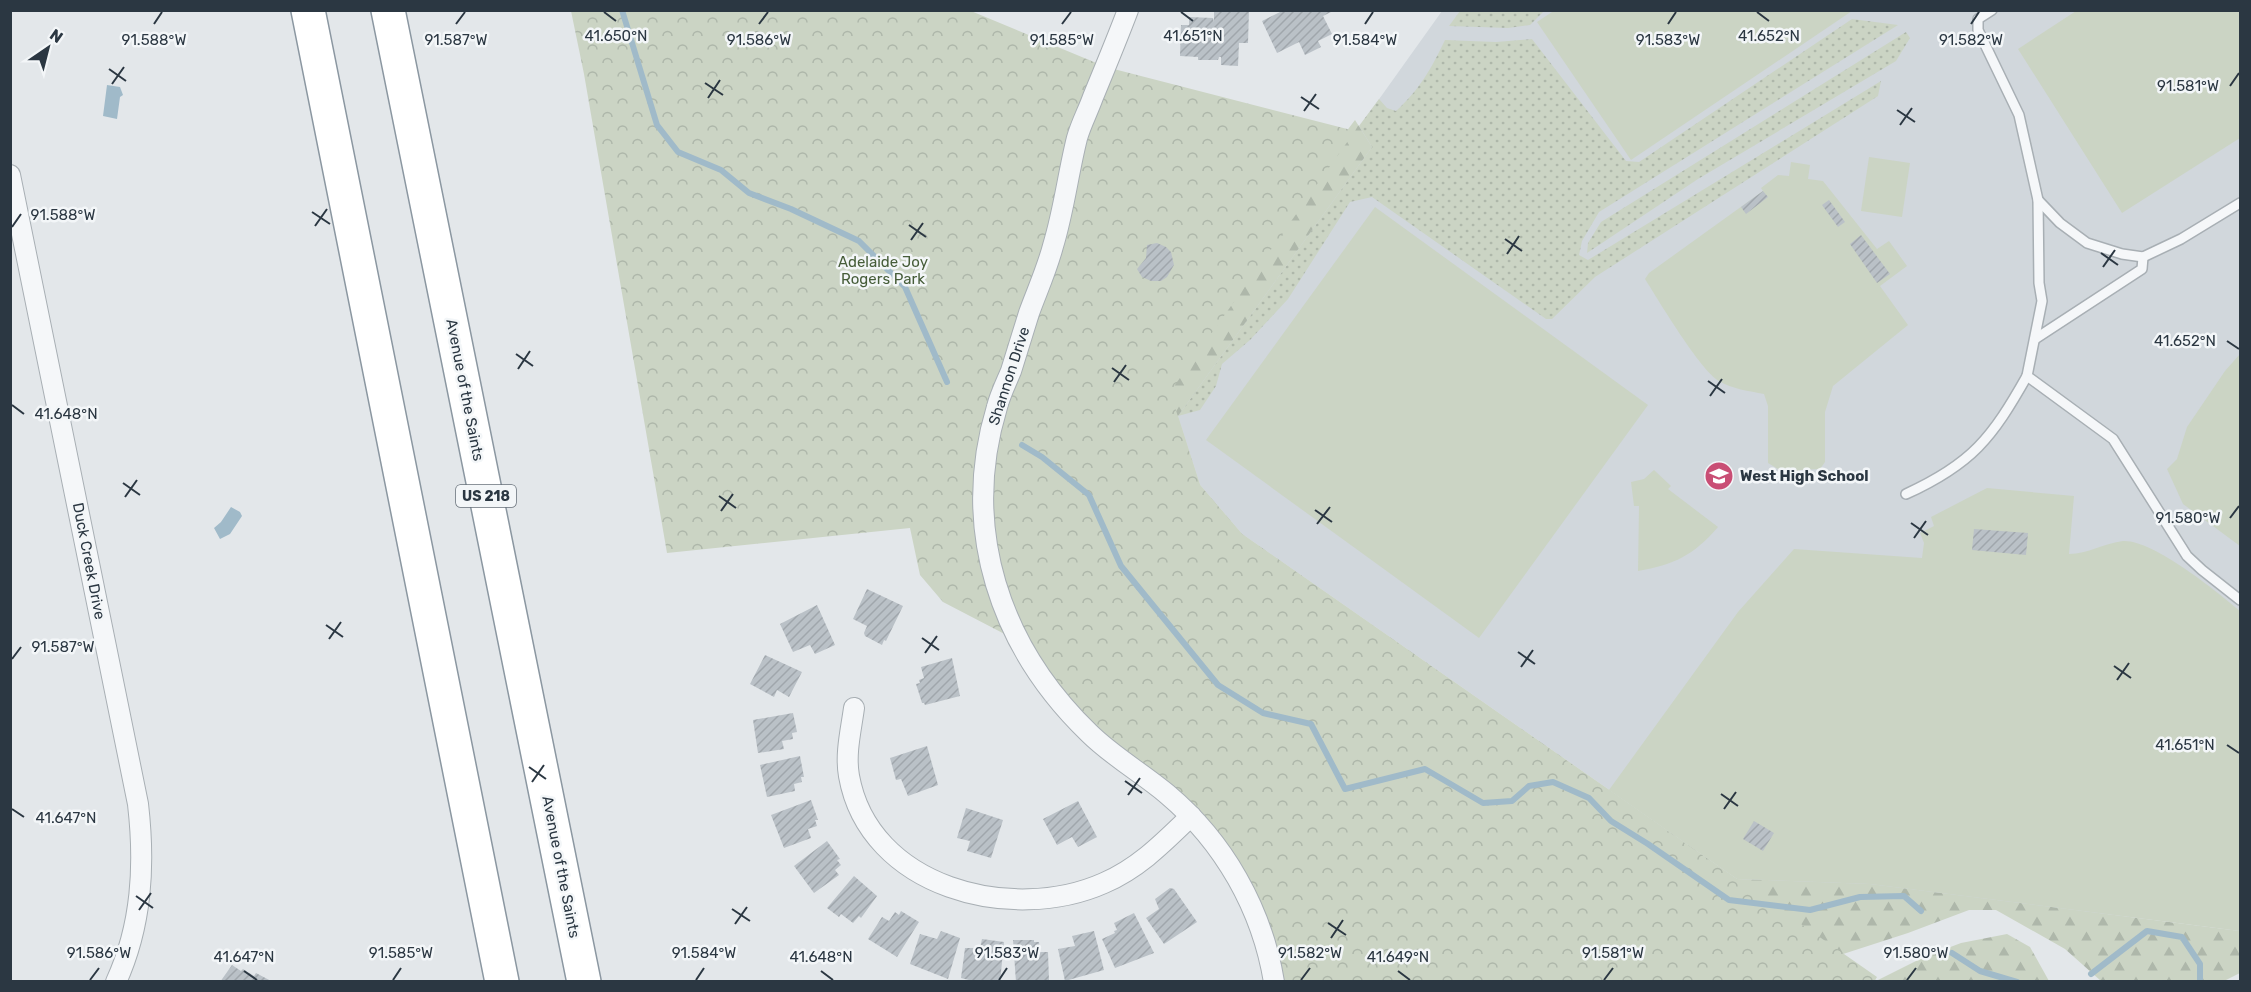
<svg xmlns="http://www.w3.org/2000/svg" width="2251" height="992" font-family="Rubik,sans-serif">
<defs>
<pattern id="grass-dots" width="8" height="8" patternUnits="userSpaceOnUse" patternTransform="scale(1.5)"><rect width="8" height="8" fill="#cbd4c4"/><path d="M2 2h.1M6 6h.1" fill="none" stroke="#aeb7aa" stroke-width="1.8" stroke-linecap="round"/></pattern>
<pattern id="forest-firs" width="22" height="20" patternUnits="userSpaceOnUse" patternTransform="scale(1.5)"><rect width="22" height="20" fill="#cbd4c4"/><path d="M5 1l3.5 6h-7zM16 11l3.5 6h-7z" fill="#aeb7aa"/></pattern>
<pattern id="park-crowns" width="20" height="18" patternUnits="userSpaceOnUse" patternTransform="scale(1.5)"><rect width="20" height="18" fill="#cbd4c4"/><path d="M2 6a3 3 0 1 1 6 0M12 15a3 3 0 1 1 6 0" fill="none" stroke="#aeb7aa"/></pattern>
<pattern id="building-hatch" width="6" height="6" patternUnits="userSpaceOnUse" patternTransform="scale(1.5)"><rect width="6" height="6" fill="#bac1c7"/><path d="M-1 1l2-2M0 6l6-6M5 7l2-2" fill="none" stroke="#a0a6ac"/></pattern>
</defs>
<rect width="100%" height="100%" fill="#e3e7ea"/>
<path fill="#d1d7dc" d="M1442,11h798v920l-57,-8 -158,-18 -288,-26 -495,-345 -42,-49 -30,-93z"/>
<g fill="url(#grass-dots)">
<path d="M1460,11v-1l84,1 -14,14 -22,3 -59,-2z"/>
<path d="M1852,19l46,6 -299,187 -17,29 -3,14 9,5 293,-179 -3,15 -283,181 -43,42h-6l-174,-122 -22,5 -62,97 -38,41 -28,24 -6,22 -16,24 -22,6 194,-269 -13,-21 20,-27 8,9 9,3c24,-22 35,-42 49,-71l51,2 36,-3 94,122 13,1z"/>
<path d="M1906,32l4,6 -14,23 -198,118 -111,74 1,-10 13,-21z"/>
</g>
<g fill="url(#forest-firs)">
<path d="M1355,120l17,27 -194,269 22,69 42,49 495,345 133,5 370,47v42l-16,8h-123l-36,-32 -69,-39h-27l-61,23 -105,34 -530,-352 -176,-287 67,45z"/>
<path d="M2007,934l23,13 19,34h-173l48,-24 37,-14z"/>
</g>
<path fill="url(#park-crowns)" d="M571,11h400l135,56 249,64 -185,261 30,93 42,49 635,443 -3,5 -600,-1 -56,-133 -126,-112 -74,-95 -75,-39 -23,-27 -10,-47 -243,25 -83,-479z"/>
<g fill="#cbd4c4">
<path d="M1555,10h297v1l-221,149 -94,-138z"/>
<path d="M2076,11h164v127l-118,75 -104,-164z"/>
<path d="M1869,157l41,6 -8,54 -41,-6z"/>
<path d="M1791,162l19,3 -2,14 15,2 54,68 12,-8 18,25 -27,20 28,39 -75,61 -8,26v50l-5,7 -20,1 -1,5 -9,-1v-3l-12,-2 -10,-6v-57l-4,-12c-15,-3 -32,-5 -45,-13 -19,-11 -60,-80 -74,-102l4,-6 114,-82 -2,-3 17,-13 11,1z"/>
<path d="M1375,207l273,198 -169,233 -273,-198z"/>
<path d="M2240,354v192l-57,-42 -16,-35 10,-10 10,-32 38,-56z"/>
<path d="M1654,470l17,16 -3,3 50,38c-24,28 -44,38 -80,44l1,-65h-5l-3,-24 13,-3z"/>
<path d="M1987,488l87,8 -5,58c19,0 35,-11 54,-13 29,-2 95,51 117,70v320l-370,-47 -133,-5 -128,-89 129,-178 56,-63 128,9 2,-15 -4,-10 14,-7 -3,-9z"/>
</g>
<g fill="#a0bac9">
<path d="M107,85l13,2 3,8 -3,2 -3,22 -14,-3z"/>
<path d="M231,507l9,5 2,4 -12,18 -10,5 -6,-11 7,-6z"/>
</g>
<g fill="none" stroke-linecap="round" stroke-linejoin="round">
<g stroke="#a0bac9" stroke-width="6">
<path d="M622,10l35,115 21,27 43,18 28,23 42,16 68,32 46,46 42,95"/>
<path d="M1022,445l20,12 47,38 32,71 97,119 45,28 48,11 34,65 80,-20 58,34 29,-2 17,-15 24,-4 36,16 22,23 37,23 81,56 81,10 50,-13 44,-1 17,15"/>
<path d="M1952,953l28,18 37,11"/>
<path d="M2091,974l56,-43 35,6 18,27v18"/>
</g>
</g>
<g fill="url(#building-hatch)">
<path d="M1214,10h35l-1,33h-9l-1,23 -17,-1v-8h-2l-1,3h-20v-3l-18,-1 1,-31h8v-8l24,1 1,4z"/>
<path d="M1284,10h51l-12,6 9,18 -14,7 3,6 -16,8 -6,-13 -22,11 -15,-32z"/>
<path d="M1763,191l5,6 -22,17 -5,-7z"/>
<path d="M1829,200l16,22 -7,5 -16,-22z"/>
<path d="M1861,235l29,39 -13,9 -27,-39z"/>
<path d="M1157,243l9,4 5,5 3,13 -7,12 -6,4h-10l-9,-4 -5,-8 9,-11 1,-13z"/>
<path d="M1974,529l54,4 -2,22 -54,-5z"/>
<path d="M867,589l36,17 -17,35 -2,-1 -2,5 -17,-9 -1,-3 3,-7 -14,-7z"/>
<path d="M817,605l18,40 -20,9 -5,-9 -17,7 -13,-28z"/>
<path d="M765,655l37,17 -13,25 -12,-7 -3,7 -24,-13z"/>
<path d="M952,658l8,38 -35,9 -1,-2h-2l-6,-19 4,-1 -1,-3 5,-2 -3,-11z"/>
<path d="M793,713l4,19 -5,1 1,6 -11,2 2,8 -26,4 -5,-33z"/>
<path d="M927,746l11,39 -30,11 -7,-17 -5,1 -6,-22z"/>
<path d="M800,756l4,21h-3l1,5 -8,2 1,7 -28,6 -7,-32z"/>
<path d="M811,800l7,20h-3l2,6 -9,3 3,9 -27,10 -13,-33z"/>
<path d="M1078,801l19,36 -19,10 -6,-10 -15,8 -14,-26z"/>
<path d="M966,808l37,12 -12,38 -24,-7 3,-10 -13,-3z"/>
<path d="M1754,821l20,12 -11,18 -20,-12z"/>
<path d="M827,841l13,18 -3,1 4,5 -6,5 4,5 -25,18 -20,-27z"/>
<path d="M854,876l23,20 -16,22 -2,-2 -6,7 -12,-9 -2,3 -12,-9z"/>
<path d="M1170,888l4,1 23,33 -33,22 -18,-26 13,-9 -4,-10z"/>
<path d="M901,911l18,11 -22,35 -29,-18 14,-22 7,4 6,-9 4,3z"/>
<path d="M1134,913l20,40 -39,15 -13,-29 13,-6 -1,-2 3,-1 -3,-7z"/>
<path d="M941,931l19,7 -12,41 -38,-15 10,-30 17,5z"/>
<path d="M1094,931l10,39 -39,11 -7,-32 17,-3 -3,-10z"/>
<path d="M982,939l22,3 -4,40h-23l-16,-4 4,-30h15z"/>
<path d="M1013,940h21v2h5l1,10h8l1,29 -33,1z"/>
<path d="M232,965l9,6 2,-2 11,7 2,-3 17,9h-53z"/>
</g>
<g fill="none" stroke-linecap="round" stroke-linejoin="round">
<g stroke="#a8afb4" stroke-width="12">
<g id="service">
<path d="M1992,10l-14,9v11l41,85 19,85 1,83 3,18 -15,75 86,63 74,117 15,14 38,30"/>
<path d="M2038,200l22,23 27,20 35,11 21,3 38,-18 59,-36"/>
<path d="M2035,339l107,-70 1,-12"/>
<path d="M1906,494c66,-30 86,-56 121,-118"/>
</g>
</g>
<g stroke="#a8afb4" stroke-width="22">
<g id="minor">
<path d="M1128,10c-11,29 -23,58 -35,87 -5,14 -12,27 -16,41 -9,36 -13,72 -24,108 -6,23 -16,45 -24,67 -6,19 -12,39 -18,58 -5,12 -11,24 -14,36 -37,122 3,240 92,326 23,23 53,40 78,61 57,48 95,115 107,188"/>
<path d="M10,175l128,629c7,61 4,121 -22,178"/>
<path d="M854,708c-3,22 -9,46 -5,68 20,112 163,148 255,107 35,-15 60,-41 87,-67"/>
</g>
</g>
<g stroke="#8b97a1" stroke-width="36">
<g id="motorway">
<path d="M308,10l194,972"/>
<path d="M388,10l196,972"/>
</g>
</g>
<use href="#service" stroke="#f5f7f9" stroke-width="9"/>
<use href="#minor" stroke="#f5f7f9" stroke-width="20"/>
<use href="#motorway" stroke="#fff" stroke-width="33"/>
</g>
<path fill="none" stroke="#2b3742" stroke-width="2" d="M604,12l12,9M1181,12l12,9M1757,12l12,9M154,24l8,-12M456,24l9,-12M759,24l9,-12M1062,24l9,-12M1365,24l8,-12M1668,24l8,-12M1971,24l8,-12M109,69l17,12M705,83l18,12M112,84l12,-17M2230,86l9,-13M1301,97l18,12M708,98l12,-18M1897,110l18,12M1304,111l12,-17M1900,125l12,-17M312,212l18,12M909,225l17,12M315,226l12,-17M12,227l9,-13M1505,239l17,12M911,240l12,-17M2101,253l17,12M1507,254l12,-18M2103,267l12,-17M2227,341l12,8M516,354l17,12M1112,368l17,12M518,369l12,-18M1708,381l17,12M1114,382l12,-17M1710,396l12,-17M12,405l12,9M123,483l17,12M719,496l17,12M125,497l12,-17M1315,510l17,12M721,511l12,-17M2230,518l9,-12M1911,523l17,12M1317,524l13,-17M1914,538l12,-17M326,625l17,12M922,638l17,12M329,639l12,-17M1518,652l17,12M925,653l12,-17M12,659l9,-12M2114,666l17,12M1521,667l12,-17M2117,680l12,-17M2227,745l12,8M529,767l17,12M1125,781l17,12M532,782l12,-17M1721,794l17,12M1128,795l12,-17M12,809l12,8M1724,809l12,-17M136,896l17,12M732,909l18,12M139,910l12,-17M1328,923l18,12M735,924l12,-17M1331,938l12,-18M244,971l13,9M821,971l12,9M1398,971l12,9M90,980l9,-12M393,980l8,-12M696,980l8,-12M999,980l8,-12M1301,980l9,-12M1604,980l9,-12M1907,980l9,-12"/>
<defs>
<g id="school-disc" transform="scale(1.5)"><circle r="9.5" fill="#c94e75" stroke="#f3f6f8"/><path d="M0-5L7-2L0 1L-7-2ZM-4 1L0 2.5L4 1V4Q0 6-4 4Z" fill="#fff"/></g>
</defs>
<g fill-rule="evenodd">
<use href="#school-disc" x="1719" y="476"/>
</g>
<g text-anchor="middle" stroke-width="5" stroke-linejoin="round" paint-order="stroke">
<rect fill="#f3f6f8" stroke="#677079" stroke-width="1.5" x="456" y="485" width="60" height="22" rx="4.5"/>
<g font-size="14" font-weight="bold" fill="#2b3742">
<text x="486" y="501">US 218</text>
</g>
<g font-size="15" fill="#465d39" stroke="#f3f6f8">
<text x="883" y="267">Adelaide Joy<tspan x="883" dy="17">Rogers Park</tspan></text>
</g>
<g font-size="15" fill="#2b3742" stroke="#f3f6f8">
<text transform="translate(1009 376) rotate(-72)" y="5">Shannon Drive</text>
<text transform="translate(465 390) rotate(79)" y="5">Avenue of the Saints</text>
<text transform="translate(89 561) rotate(79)" y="5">Duck Creek Drive</text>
<text transform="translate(561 867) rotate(79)" y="5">Avenue of the Saints</text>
</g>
<g font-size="15" font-weight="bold" fill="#2b3742" stroke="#f3f6f8" text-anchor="start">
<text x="1740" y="481">West High School</text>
</g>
</g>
<g font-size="15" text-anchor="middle" fill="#2b3742" stroke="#f3f6f8" stroke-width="5" stroke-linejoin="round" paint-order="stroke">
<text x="616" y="41">41.650°N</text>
<text x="1193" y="41">41.651°N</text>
<text x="1769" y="41">41.652°N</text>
<text x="154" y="45">91.588°W</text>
<text x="456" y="45">91.587°W</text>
<text x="759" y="45">91.586°W</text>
<text x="1062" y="45">91.585°W</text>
<text x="1365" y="45">91.584°W</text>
<text x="1668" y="45">91.583°W</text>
<text x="1971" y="45">91.582°W</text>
<text x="2188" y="91">91.581°W</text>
<text x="63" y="220">91.588°W</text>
<text x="2185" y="346">41.652°N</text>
<text x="66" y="419">41.648°N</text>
<text x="2188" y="523">91.580°W</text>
<text x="63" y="652">91.587°W</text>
<text x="2185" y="750">41.651°N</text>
<text x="66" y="823">41.647°N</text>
<text x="99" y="958">91.586°W</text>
<text x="401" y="958">91.585°W</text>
<text x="704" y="958">91.584°W</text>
<text x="1007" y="958">91.583°W</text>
<text x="1310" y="958">91.582°W</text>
<text x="1613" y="958">91.581°W</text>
<text x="1916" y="958">91.580°W</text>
<text x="244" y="962">41.647°N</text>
<text x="821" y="962">41.648°N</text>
<text x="1398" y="962">41.649°N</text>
</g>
<rect width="2251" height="992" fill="none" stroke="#2b3742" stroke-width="24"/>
<g transform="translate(48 48) rotate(35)" stroke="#f3f6f8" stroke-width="4.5" paint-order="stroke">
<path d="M0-4.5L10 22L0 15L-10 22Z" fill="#2b3742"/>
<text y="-9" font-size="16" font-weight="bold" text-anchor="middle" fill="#2b3742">N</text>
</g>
</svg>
